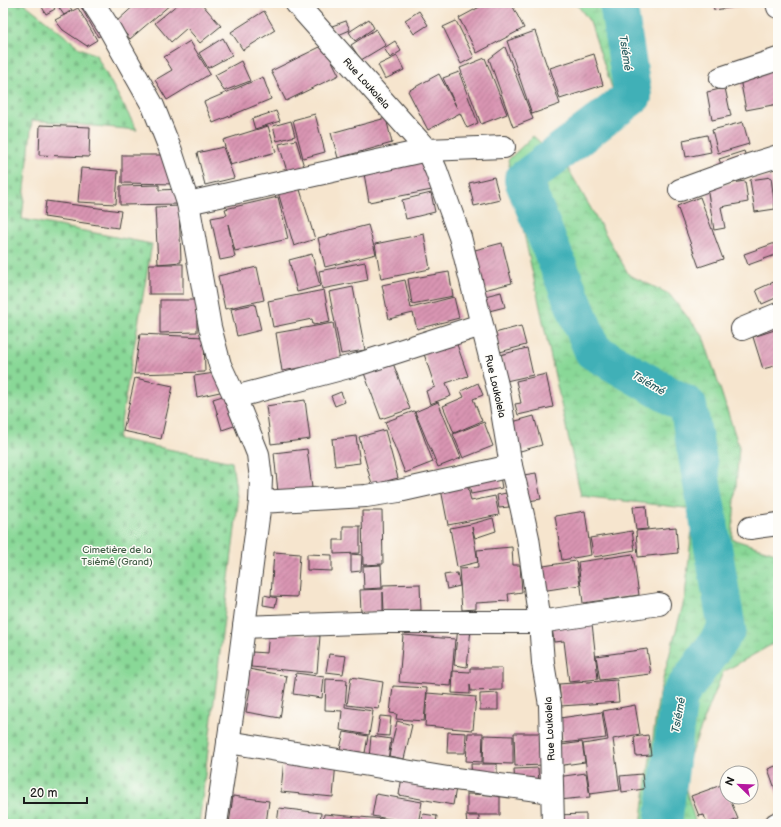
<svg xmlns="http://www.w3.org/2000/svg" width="781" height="827" font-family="'Balsamiq Sans',sans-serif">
<defs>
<pattern id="wetland-marsh" width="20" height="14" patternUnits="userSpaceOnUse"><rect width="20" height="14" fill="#89d897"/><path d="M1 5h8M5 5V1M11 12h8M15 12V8" fill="none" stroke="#76b982"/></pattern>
<pattern id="cemetery-stones" width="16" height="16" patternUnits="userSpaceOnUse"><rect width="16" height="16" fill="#89d897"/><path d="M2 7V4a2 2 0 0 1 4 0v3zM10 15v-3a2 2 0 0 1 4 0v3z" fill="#76b982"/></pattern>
<pattern id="building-hatch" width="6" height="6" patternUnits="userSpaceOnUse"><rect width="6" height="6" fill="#d994b2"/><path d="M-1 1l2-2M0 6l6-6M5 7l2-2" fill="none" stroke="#af7890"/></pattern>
</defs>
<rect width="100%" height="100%" fill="#fdfcf7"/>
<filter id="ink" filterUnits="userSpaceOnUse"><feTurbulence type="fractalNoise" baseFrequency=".025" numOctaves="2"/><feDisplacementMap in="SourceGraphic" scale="8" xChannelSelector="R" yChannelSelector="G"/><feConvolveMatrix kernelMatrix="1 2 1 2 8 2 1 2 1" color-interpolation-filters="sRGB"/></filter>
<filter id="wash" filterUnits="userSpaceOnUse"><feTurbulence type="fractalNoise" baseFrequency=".012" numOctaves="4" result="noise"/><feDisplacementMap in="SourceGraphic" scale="16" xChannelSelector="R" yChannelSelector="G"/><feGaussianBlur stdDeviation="0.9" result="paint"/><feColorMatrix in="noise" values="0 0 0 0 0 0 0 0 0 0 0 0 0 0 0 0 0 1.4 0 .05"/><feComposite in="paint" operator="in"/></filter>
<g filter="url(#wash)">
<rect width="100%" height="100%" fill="#f6e5ce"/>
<g fill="url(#wetland-marsh)" stroke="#527a5a">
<path d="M576,3h49l17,62 -29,26 -23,-69z"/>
<path d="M533,136l33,29 63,110 40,19 34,42 36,111 -7,92 46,15v87l-55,31 -41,104 14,48h-55l18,-130 26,-97 9,-88 -113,-13 -73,-336z"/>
</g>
<path fill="url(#cemetery-stones)" stroke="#527a5a" d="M3,3h21l56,45 16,7 41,75 -105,-10 -10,99 130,25 -34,195 114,23 6,42 -39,320h-196z"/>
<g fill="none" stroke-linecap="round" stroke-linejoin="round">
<path stroke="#40b0b7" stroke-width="38" d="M618,3l15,93 -110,84 70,171 95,55 18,100 21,123 -48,67 -16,128"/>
</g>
<g id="blocks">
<g fill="url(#building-hatch)">
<path d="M48,3h3l4,6 -9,5 -4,-7z"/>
<path d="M59,3h8l5,7 -8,5 -7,-10z"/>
<path d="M83,3l23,29 -8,5 -18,-32z"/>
<path d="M137,3l34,1 -41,35 -14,-17z"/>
<path d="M179,3h22l20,23 -21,17 -13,-15 -16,14 -16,-19z"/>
<path d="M487,3h24l13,25 -47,25 -18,-35z"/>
<path d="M713,3h44v1l-43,6z"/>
<path d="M78,8l19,32 -10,6 -24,-16 -8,-10z"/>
<path d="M264,11l11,19 -32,20 -12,-18z"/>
<path d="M419,11l9,14 -14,9 -9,-14z"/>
<path d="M369,19l5,9 -19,13 -6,-9z"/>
<path d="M346,21l4,9 -14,6 -4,-10z"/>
<path d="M456,21l18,36 -13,7 -18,-37z"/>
<path d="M376,29l10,16 -25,15 -10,-15z"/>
<path d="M535,31l25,73 -28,10 -25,-73z"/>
<path d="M223,38l9,17 -24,13 -9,-15z"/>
<path d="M190,41l20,33 -43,26 -12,-20 17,-10 -8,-13z"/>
<path d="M395,41l6,10 -11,7 -6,-10z"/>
<path d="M324,45l15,30 -53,26 -15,-30z"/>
<path d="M505,47l28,72 -20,8 -24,-68z"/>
<path d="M594,54l9,31 -43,14 -10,-31z"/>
<path d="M397,56l7,14 -19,9 -7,-14z"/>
<path d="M485,58l22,56 -26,10 -21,-56z"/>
<path d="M241,61l9,20 -26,10 -9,-16z"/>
<path d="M778,70v34l-32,6 -6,-31z"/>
<path d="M459,72l19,51 -11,5 -7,-15 -32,17 -20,-39 31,-17 18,34 -14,-30z"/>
<path d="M263,77l8,22 -58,24 -9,-21z"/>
<path d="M725,88l6,28 -19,4 -5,-28z"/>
<path d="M276,111l4,10 -25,8 -3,-10z"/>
<path d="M315,114l10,38 -22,6 -10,-38z"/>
<path d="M386,118l6,25 -54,15 -7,-25z"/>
<path d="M291,121l4,15 -18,5 -4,-15z"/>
<path d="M743,122l6,22 -31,9 -6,-23z"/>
<path d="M40,125l50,2 -1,30 -50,-2z"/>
<path d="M268,126l8,26 -46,13 -7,-25z"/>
<path d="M707,135l4,17 -25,5 -3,-17z"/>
<path d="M296,140l9,30 -17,5 -9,-31z"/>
<path d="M223,147l11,31 -29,7 -8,-32z"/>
<path d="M744,151l4,11 -25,8 -4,-11z"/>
<path d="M122,155h49l6,29 -55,-1z"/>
<path d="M426,157l6,33 -63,12 -6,-34z"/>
<path d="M81,168l37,3 -2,33 -38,-2z"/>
<path d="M494,177l6,23 -26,6 -5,-23z"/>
<path d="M771,177l4,32 -20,3 -5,-32z"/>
<path d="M745,181l3,21 -27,5 4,21 -11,2 -7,-43z"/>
<path d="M298,183l17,56 -21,7 -17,-57z"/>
<path d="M159,185v5l21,-1v15l-60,1v-19z"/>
<path d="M431,193l4,19 -29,7 -4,-19z"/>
<path d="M278,197l10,42 -53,12 -7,-27 7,33 -15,3 -9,-42 16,-3 -2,-6z"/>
<path d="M700,197l23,62 -24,8 -22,-61z"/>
<path d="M46,201l75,10 -3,17 -74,-11z"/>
<path d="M179,206l2,56 -23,2 -3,-57z"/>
<path d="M368,225l8,29 -51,13 -7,-29z"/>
<path d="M424,234l6,35 -49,10 -6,-35z"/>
<path d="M778,242v12l-30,11 -4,-11z"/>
<path d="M502,243l10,40 -32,8 -9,-40z"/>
<path d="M312,254l8,32 -23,6 -8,-32z"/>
<path d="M365,262l3,18 -46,9 -3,-18z"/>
<rect x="149" y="264" width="34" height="30"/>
<path d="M257,267l7,33 -39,9 -7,-33z"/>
<path d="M449,272l4,24 -41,8 -4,-25z"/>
<path d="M405,280l6,28 43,-11 5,21 -42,11 -4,-16 -24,6 -7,-34z"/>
<path d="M778,280v17l-16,7 -6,-14z"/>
<path d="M353,287l12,63 -24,4 -12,-62z"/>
<path d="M324,290l6,32 -17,3 -1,-6 -39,8 -5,-26z"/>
<path d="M501,292l4,15 -20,5 -4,-15z"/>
<path d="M160,300h37v32l-37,1z"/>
<path d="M255,304l6,26 -24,6 -6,-27z"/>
<path d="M333,323l7,38 -58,10 -6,-38z"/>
<path d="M521,326l5,19 -26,7 -5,-19z"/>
<path d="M778,329v36l-15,4 -10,-32z"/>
<path d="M140,334l64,3 1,35 -71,2z"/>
<path d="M454,336l14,40 -22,7 5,13 -21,8 -4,-13 9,-4 -13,-39z"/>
<path d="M527,348l6,27 -27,6 -6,-26z"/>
<path d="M393,363l17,46 -29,10 -17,-46z"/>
<path d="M222,372l7,18 -32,7 -3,-21z"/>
<path d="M546,374l7,33 -35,8 -3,-11 6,-1 -5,-22z"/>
<path d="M135,378l38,8 -12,53 -38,-8z"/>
<path d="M478,383l5,12 -10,4 9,22 -28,12 -11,-27 21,-9 -3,-6z"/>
<path d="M341,392l4,10 -10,4 -4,-10z"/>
<path d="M232,393l8,31 -18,6 -9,-31z"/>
<path d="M305,400l5,39 -39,5 -5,-38z"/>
<path d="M438,402l23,56 -23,9 -23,-55z"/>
<path d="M414,411l19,51 -28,11 -20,-51z"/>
<path d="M534,416l8,29 -29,8 -8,-29z"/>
<path d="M484,422l9,24 -30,12 -10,-24z"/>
<path d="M385,430l13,48 -26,7 -13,-48z"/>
<path d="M356,436l4,27 -25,3 -3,-27z"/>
<path d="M307,449l5,39 -34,4 -4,-39z"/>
<path d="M499,471l3,17 -31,6 -3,-16z"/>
<path d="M536,473l5,26 -19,3 -4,-26z"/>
<path d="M466,479l5,22 24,-5 4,19 -51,10 -8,-41z"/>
<path d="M506,493l3,14 -10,1 -2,-13z"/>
<path d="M646,506l2,23 -12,1 -3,-23z"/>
<path d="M362,511h20l1,53 -20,1z"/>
<path d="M585,511l6,44 -29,5 -7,-44z"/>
<path d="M493,518l3,13 -21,7 -3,-11 6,35 -21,5 -7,-39 21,-4z"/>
<path d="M343,526h17v27l-26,1v-14h9z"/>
<path d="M676,527l2,26 -40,4 -2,-26z"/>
<path d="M632,531l3,19 -41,7 -4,-19z"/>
<path d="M512,547l1,18h7l2,27 -14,2 1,7 -33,2v6l-14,1 -3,-41 19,-1 -1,-18z"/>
<path d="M274,552l26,2 -3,43 -26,-1z"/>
<path d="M307,554l25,1v16l-25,-1z"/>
<path d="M351,554l11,1 -1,16 -10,1z"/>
<path d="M633,554l6,41 -56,8 -5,-41z"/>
<path d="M576,561l4,24 -39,6 -4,-24z"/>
<path d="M381,565l1,23 -18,1 -1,-23z"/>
<path d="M457,573l3,13 -13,3 -3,-14z"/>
<path d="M420,584l1,26 -37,1 -1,-19v20h-22l-1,-22 23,-1v-4z"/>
<path d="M264,595l13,3 -2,9 -12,-2z"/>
<path d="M592,623l6,56 -29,3 -5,-41 -10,1 -2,-15z"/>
<path d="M458,627l13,2 -4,38 -13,-2z"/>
<path d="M269,632l51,4 -3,37 -66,-6 1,-15 15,1z"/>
<path d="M403,635l52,4 -4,47 -52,-4z"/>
<path d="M647,649l4,25 -51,6 -4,-24z"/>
<path d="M329,654l17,2 -3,18 -17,-2z"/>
<path d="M243,668l44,8 -7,42 -34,-6 4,-23 -11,-2z"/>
<path d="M470,668h32v22l-31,1 -1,-6v9l-18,-1 1,-22 17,1z"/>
<path d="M296,673l28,4 -2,21 -29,-4z"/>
<path d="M351,677l32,5 -4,27 -32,-4z"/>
<path d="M326,679l21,1 -2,27 28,4 -4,24 -29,-5 2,-19 -17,-1z"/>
<path d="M617,680l2,22 -58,4 -2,-22z"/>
<path d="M393,686l34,2 -3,33 -28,-2 1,-5 -7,-1z"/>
<path d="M427,693l49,4 -3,33 -48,-4z"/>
<path d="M498,693v17h-18v-16z"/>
<path d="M635,705l5,29 -27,5 7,51 -30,4 -7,-50 25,-4 -5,-29z"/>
<path d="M602,712l4,26 -43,5 -3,-25z"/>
<path d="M380,716l11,1 -2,19 -12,-1z"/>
<path d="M397,721l15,4 -8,34 -15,-3z"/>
<path d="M344,732l24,4 -3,17 -25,-4z"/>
<path d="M448,732l18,1 -1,20h-18z"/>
<path d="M468,733h15l-1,29 -16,-1z"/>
<path d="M514,733h32v32l-31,1z"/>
<path d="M484,735l29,1v28l-30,-1z"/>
<path d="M648,735l3,20 -15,1 -2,-19z"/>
<path d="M371,736l20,3 -3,21 -19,-2z"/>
<path d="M582,742l3,20 -28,4 -2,-20z"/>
<path d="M284,758l52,4 -3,35 -52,-5z"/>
<path d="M471,764h26v15l-25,1z"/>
<path d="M778,765v32l-10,-28z"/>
<path d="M538,768l1,17 -24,1 -1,-17z"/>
<path d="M403,771l54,11 -4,23 -54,-10z"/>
<path d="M586,773l4,24 -31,3 -2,-23z"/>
<path d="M642,774l2,15 -22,3 -2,-16z"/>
<path d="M724,784l3,7v6h2l9,22 -12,5h-19l-3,-9 -5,1 -8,-20z"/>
<path d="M376,794l46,8 -4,22 -46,-8z"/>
<path d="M467,794l33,1v20h-33z"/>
<path d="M233,796l36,5 -3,23h-37z"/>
<path d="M279,808l42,5 -1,11h-43z"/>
<path d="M324,814l59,5 -1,5h-59z"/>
<path d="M423,814l14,2 -1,8h-15z"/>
<path d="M586,814v10h-31v-9z"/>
<path d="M466,816h13v8h-12z"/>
</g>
</g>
</g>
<g filter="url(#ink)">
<use href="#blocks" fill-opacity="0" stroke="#3d3a37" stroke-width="1"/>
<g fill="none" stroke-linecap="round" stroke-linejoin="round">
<g stroke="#3d3a37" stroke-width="24">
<g id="street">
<path d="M93,3l16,25 44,78 18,45 17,52 22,124 10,38 15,32 23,57 3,25 -1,23 -24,187 -20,135"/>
<path d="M296,3l131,147 9,20 24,67 39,156 12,73 10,40 7,32 12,84 3,41 7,42 3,119"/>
<path d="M777,3l1,4"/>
<path d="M721,78l57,-19"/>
<path d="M680,190l69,-25 29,-9"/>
<path d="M188,203l239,-53 77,-3"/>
<path d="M742,329l36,-15"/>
<path d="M235,397l121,-32 125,-40"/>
<path d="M260,502l106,-6 33,-5 112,-25"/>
<path d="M750,528l28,-4"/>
<path d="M244,627l143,-5h153l119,-18"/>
<path d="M228,742l220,36 104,14"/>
<path d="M776,824l2,-1"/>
</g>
</g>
<use href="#street" stroke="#fff" stroke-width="22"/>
</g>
</g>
<g text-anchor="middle" stroke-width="3" stroke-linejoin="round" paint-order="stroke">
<g font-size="10" fill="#1c1c1c" stroke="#fdfcf7">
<text transform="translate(367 83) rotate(48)" y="4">Rue Loukolela</text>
<text transform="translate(496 386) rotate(77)" y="4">Rue Loukolela</text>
<text transform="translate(549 729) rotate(-93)" y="4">Rue Loukolela</text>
</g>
<g font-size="10" fill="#425e47" stroke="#fdfcf7">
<text x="117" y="553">Cimetière de la<tspan x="117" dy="12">Tsiémé (Grand)</tspan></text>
</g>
<g font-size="11" font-style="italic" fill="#2c5f62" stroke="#fdfcf7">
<text transform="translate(626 53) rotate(81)" y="4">Tsiémé</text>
<text transform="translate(649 383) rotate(30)" y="4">Tsiémé</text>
<text transform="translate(678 715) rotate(-80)" y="4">Tsiémé</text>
</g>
</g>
<rect width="781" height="827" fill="none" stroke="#fdfcf7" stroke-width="16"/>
<g transform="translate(739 785) rotate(293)"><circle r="19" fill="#fdfcf7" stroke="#a3a29f"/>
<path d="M0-3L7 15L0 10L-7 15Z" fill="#b5179e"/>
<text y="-6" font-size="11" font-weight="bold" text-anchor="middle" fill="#1c1c1c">N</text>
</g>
<path d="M24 797v6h63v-6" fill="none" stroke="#1c1c1c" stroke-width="2"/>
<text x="30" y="797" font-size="12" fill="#1c1c1c" stroke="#fdfcf7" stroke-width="3" paint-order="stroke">20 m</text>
</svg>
